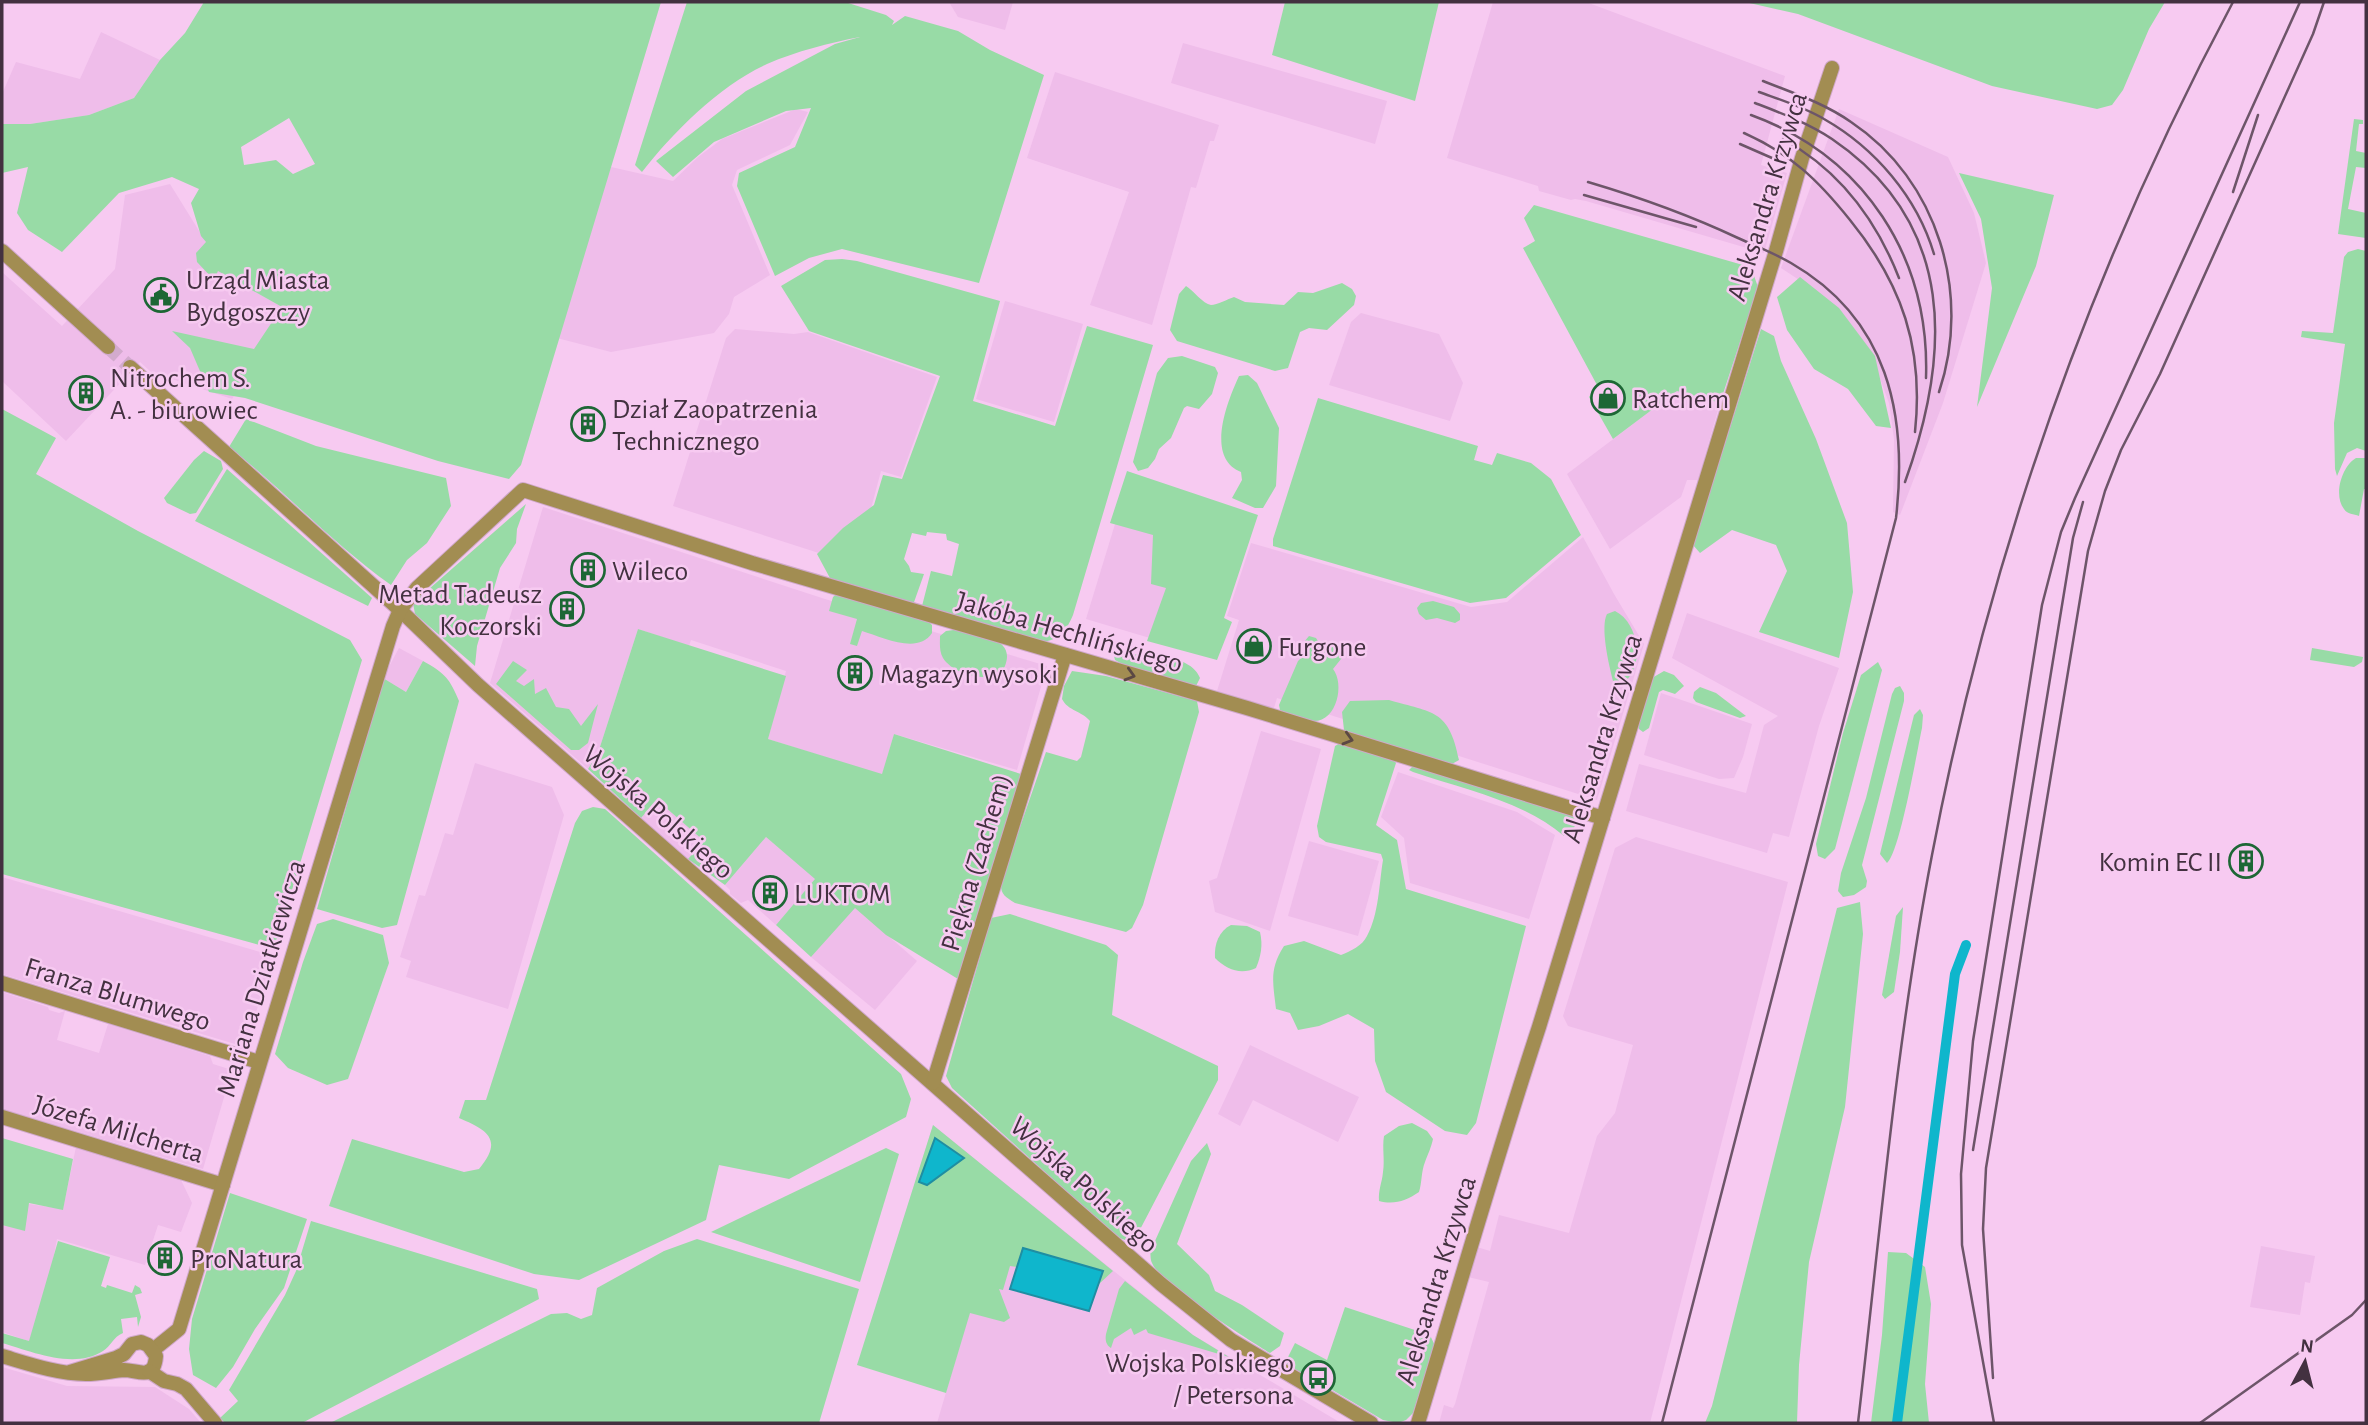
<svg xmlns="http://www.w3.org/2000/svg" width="2368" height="1425" font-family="'Alegreya Sans',sans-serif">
<rect width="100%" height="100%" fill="#f7caf1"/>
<g fill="#efbdea">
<path d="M949,2h64l-8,28 -47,-13z"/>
<path d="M1493,2h93l199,74 -24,89 26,8 -23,80 -178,-52 -11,-2 -4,1 -32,-9 -1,-5 -91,-28z"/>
<path d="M101,32l59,28 -26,38 -45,17 -59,9h-28v-30l14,-32 64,17z"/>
<path d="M1183,43l204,58 -12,43 -204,-61z"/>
<path d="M1055,72l164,53 -5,16h-4l-14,47 -5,-1 -39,138 -62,-20 39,-113 -102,-34z"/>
<path d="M796,109l12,3 -18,33 -53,25 -5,15 38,90 -36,22 -5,17 -15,19 -103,19 -58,-15 58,-170 62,14 25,-24 24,-18z"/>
<path d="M1839,109l109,48 26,56 12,50 -43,140 -43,112 -7,-3 1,-73 -5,-36 -17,-46 -56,-66 -35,-23z"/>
<path d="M170,184l44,71 40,36 28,16 2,11 -52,81 -81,-27 -11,-10 -74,79 -64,-60v-109l60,54 53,-57 10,-74z"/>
<path d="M1005,301l78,23 -29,98 -78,-23z"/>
<path d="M1361,313l78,21 24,49 -13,38 -121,-36 22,-63z"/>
<path d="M735,329l59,5 14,-2 129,45 -36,100 -20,-6 -25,94 -183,-59 53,-168z"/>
<path d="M1677,391l43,12 -22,77h-11l-6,17 -71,52 -43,-75z"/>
<path d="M1130,475l77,180 -121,-36z"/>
<path d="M543,507l282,92 222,67 -30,104 -123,-36 -12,41 -114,-36 18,-68 -95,-31 -2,6 -51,-17 -40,124 -10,16 -98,-86z"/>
<path d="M1583,537l31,57 30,50 -47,156 -320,-102 -3,10 -57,-17 22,-71 -12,-4 24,-73 220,64 36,-5z"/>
<path d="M1687,613l152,55 -20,58 -30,111 -16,-4 -6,20 -141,-42 13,-47 107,29 18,-68 14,-9 -106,-58z"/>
<path d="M399,648l24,13 -17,31 -23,-14z"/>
<path d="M1661,693l91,31 -9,33 -9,21 -15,1 -75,-24z"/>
<path d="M1261,731l60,18 -51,182 -55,-19 -6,-31 8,-3z"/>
<path d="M475,763l77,24 12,28 -56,194 -102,-32 5,-16 -11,-4 19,-62 6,1 20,-63 8,2z"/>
<path d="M1398,772l119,40 38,23 -26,84 -119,-36 -6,-45 -23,-21z"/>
<path d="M657,800l47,41 -16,18 -47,-41z"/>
<path d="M766,837l50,42 -40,46 -28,-25 -7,3 -11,-9v-4l-5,-5z"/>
<path d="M1636,837l152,45 -138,541h-211l5,-18 9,3 2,-4 34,-122 -21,-5 9,-30 13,4 9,-36 70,18 28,-97 18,-23 18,-68 -65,-19 -5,-10 52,-168z"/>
<path d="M1309,841l70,20 -21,75 -70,-20z"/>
<path d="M2,877l272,79 -29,91 -243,-73z"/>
<path d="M855,907l62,54 -42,49 -64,-53z"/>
<path d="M2,992l46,15 1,3 10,3 6,-2 -8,29 42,13 9,-29 102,32 3,8 19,6 -29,99 -201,-60z"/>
<path d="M1250,1045l109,52 -21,45 -85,-42 -13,26 -22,-12z"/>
<path d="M933,1125l260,210 148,88h-404l35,-119 -88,-22z"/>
<path d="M76,1147l105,33 11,23 -11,29 -23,-7 -13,40 -88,-26 -20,105 -35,-12v-132l61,9z"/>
<path d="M2261,1246l54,10 -5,27 -5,-1 -5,33 -50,-8z"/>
<path d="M2,1367l65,19 88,1 34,22 12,14h-199z"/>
</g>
<g fill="#98dba6" fill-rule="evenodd">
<path d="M204,2h457l-140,463 -12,14 -71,-18 -193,-63 -36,-6 -19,-44 -18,-17 82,18 28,-42 -64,-36 -4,9 -17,-18 -1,-9 10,-11 -5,-6 -10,-33 8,-14 -27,-12 -53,16 -57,59 -34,-22 -11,-17 11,-46 -26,6v-49h28l59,-9 45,-17 26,-38 25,-27zM289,118l26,46 -22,10 -17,-14 -32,5 -3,-18z"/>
<path d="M687,2h158l41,13 8,6 -2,4 13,-9 53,15 32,19 54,25 -65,208 -137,-34 -33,9 -34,18 -38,-90 2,-13 56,-26 16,-39 -25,3 -72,31 -41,35 -17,-16 90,-70 89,-47 25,-7c-31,6 -63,14 -93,27 -47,21 -94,68 -125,108l-7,-7z"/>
<path d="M1285,2h154l-24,99 -143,-46z"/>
<path d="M1745,2h420l-16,27 -26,61 -11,15 -15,4 -105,-23 -194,-72z"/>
<path d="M2354,119l9,1v4h-4l-3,27 10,2v15l-10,-1 -8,42 18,4v25l-28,-4z"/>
<path d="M1959,173l95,22 -18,71 -59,141 15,-119 -11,-69z"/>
<path d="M1534,205l209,60 10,8 5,14 -38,116 -43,-12 -64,48 -24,-42 8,-12 -74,-137 12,-7 -11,-23z"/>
<path d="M2358,249l8,2v200l-9,-3 -10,5 -10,23 -2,-7 -1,-46 11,-79 -44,-7 1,-6 31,2 11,-76 4,-5z"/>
<path d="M842,259l15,2 143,40 -27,100 82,25 32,-100 66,19 -80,270c-7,16 -13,25 -32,27l-119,-36 9,-35 21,5 7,-32 -12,-4 -1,-6 -19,-2 -1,4 -14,-3 -8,26 5,7 2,6 13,2 -11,31 -82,-25 -14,-26 26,-26 31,-23 9,-30 19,4 38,-103 -131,-45 -28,-45 44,-26z"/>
<path d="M1800,277l39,31 36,48 16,72 -15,-2 -28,-37 -34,-20 -27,-39 -10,-33z"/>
<path d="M1342,283l10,6 4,7 -2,9 -27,25 -18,-2 -9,4 -12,36 -13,3 -98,-30 -7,-11 9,-36 7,-8c7,4 17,18 25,19 6,0 17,-6 23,-8l11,5 39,3 14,-13 15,1z"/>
<path d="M1761,329l13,7 7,25 35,78 31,84 6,69 -14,66 -80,-26 28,-61 -11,-26 -44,-15 -32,23 -7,-8z"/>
<path d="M1182,356l33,11 3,6 -6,21 -13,15 -12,-3 -3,2 -13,30 -12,11 -4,10 -7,9 -10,3 -5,-9 24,-89 11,-15z"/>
<path d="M1248,375l9,8 22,45 -3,58 -13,22h-8l-23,-10 10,-18 -1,-8c-36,-14 -14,-70 -2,-96z"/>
<path d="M1318,398l160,48 -4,14 18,5 5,-12 34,10 20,16 30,56 -75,63 -36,5 -197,-57v-7z"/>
<path d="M2,409l54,29 -20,36 102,57 212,109 12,20 -88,289 -272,-75z"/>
<path d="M246,419l70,27 130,32 5,28 -24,37 -20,17 -16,25c-58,-41 -106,-94 -162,-138z"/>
<path d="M204,451l17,10 2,8 -27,44 -6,1 -23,-11 -3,-5 30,-38z"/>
<path d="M2356,458h10v31h-2l-5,27c-5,-2 -12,-2 -15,-7 -11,-14 -2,-43 12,-51z"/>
<path d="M227,469l145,129 -4,8 -173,-85z"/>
<path d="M1127,471l131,44 -34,103 8,4 -15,38 -70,-19 19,-53 -15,-4 2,-49 -43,-12z"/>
<path d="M526,504l-9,25 -1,14 -16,25 -23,78 -2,20 -60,-52 -2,-11z"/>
<path d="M838,593l88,26 6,6v8c-14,22 -50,4 -70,-2l-5,15 -7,-2 7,-25 -28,-8 4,-14z"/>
<path d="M1433,601l21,6 6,7v6l-5,3 -18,-5 -11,2 -7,-6 -2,-6 4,-5z"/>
<path d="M1615,611c25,12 31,60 5,74l-7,-4c-4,-15 -13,-54 -6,-67z"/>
<path d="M638,629l148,47 -18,63 114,35 12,-40 127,40 -63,205 -72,-44 -31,-27 -44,49 -35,-32 39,-46 -49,-42 -41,48 -37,-26 16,-18 -47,-41 -16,18 -53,-49 10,-16z"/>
<path d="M961,629c26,8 60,11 40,45 -16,8 -48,0 -58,-16 -4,-7 -3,-15 -3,-22l6,-5z"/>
<path d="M1309,636l7,2 5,8 17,-1 6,3 1,6 -12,15c12,15 4,54 -21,52 -11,0 -22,-6 -32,-11l-1,-5 19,-44 5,-5 1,-14z"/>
<path d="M2312,648l51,9 -1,5 -8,5 -44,-7z"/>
<path d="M1156,653c16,5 38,9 44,25l-5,10 -67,-21 -13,-7 -1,-4c14,-3 28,0 42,-3z"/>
<path d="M423,661c22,12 27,18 36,40l-62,224 -15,3 -65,-19 66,-231 23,14z"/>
<path d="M513,661l14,9 -11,11 8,5 10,-7 1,15 11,-6 10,19 13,2 12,17 17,-22 -10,39 -9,7h-8l-75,-66z"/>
<path d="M1878,662l4,8 -47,179 -10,10 -7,-3 -2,-12 27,-111 18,-58z"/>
<path d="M1072,671l34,5 91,25 2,11 -56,193 -11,23 -6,4 -111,-29c-10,-6 -15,-9 -14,-21l45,-130 31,9 4,-4 9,-36c-8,-10 -22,-10 -28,-22l2,-13z"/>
<path d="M1664,671l10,4 10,11 -9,8 -12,-4 -4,2 -10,36 -6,4 -4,-3 -1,-5 14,-46z"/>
<path d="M1900,686l4,7v8l-42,164 5,16 -1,6 -12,8 -11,2 -5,-6 3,-18 25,-75 26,-104 3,-6z"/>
<path d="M1700,687l16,6 30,23 -6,2 -44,-16 -3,-4 1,-6z"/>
<path d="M1389,700c44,13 60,9 70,60l-7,4 -88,-25 -20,-9 -2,-18 8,-11z"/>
<path d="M1920,709l3,6 -1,13c-5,23 -22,124 -35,135l-7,-9 34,-139z"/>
<path d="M1342,742l49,14 5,7 -20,62 21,15 9,49 120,37 -50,197 -9,12 -22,-4 -59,-39 -11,-31 -1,-32 -26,-15 -29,12 -21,4 -8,-17 -14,-4c-3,-26 -7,-40 8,-63l20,-5 37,14c10,-4 21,-9 26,-19 12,-22 12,-52 16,-76l-2,-6 -55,-12 -7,-5 -2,-11 18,-80z"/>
<path d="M1414,765l158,48 6,9 -8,11 -6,3c-41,-35 -101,-47 -151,-64l-4,-2z"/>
<path d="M593,807l12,2 296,265 10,25 -5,18 -117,62 -70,-14 -13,55 -127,60 -45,-6 -205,-68 23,-67 112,33 15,-3c25,-30 8,-39 -20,-51l6,-18h21l89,-277 7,-12z"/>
<path d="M1860,902l3,32 -18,173 -36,155 -10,103 -2,58h-92l7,-17 125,-498z"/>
<path d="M1903,907l-3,45 -6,40 -9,7 -3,-4 14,-79z"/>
<path d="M1010,914l96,31 12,10 -6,60 106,51v14l-85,163 -16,-6 -165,-149 -6,-12 45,-158z"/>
<path d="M333,919l50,16 6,28 -41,116 -21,6 -39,-17 -13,-14 28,-92 14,-38z"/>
<path d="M1231,925l16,1 13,6c3,13 1,24 -4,36 -15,7 -29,2 -41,-10 -1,-14 4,-27 16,-33z"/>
<path d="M1412,1123l15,8 6,8c-2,9 -5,15 -8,23 -4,10 -3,21 -6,30 -13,9 -25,13 -40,9 -1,-11 3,-18 4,-29 2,-12 -1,-24 1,-36l15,-10z"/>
<path d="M933,1125l180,146 -14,13 4,-13 -80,-23 -6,19 -7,-1 -7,24 -4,-1 11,29 -6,4 -34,-9 -24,80 -89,-28z"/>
<path d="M2,1138l71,21 -10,51 -34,-7 -4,28 -23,-6z"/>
<path d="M1207,1143l4,11 -34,90 32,31 6,16 27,14 42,28 -4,13 -10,7c-24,-15 -109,-68 -118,-90 -2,-4 -1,-8 -2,-11l41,-91z"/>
<path d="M886,1148l13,6 -39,128 -149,-50z"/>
<path d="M230,1193l77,26 -23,69 -29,41 -22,38 -17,21 -23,-13 -4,-26 3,-30z"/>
<path d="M311,1221l226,68 2,10 -237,124h-77l-5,-5 18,-17 -9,-11 56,-95 11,-24z"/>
<path d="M697,1239l162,50 -40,134h-489l221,-109 16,-1 14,6 11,-4 5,-27 67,-37z"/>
<path d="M58,1241l52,16 -9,29 5,2 1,-3 25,8 3,-8 5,3 2,5 -7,2 6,22 -3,10 -1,-10 -16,2 2,14c-10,4 -12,13 -20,18 -29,19 -73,0 -101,-8v-10l27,8z"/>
<path d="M1888,1252l18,1 19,14 6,37 -6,80 4,39h-58l11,-88z"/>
<path d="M1125,1281l68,54 36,22 -81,-24 -2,-4 -12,6 -3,-7 -17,11 -3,9c-5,-3 -6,-8 -5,-14l13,-45z"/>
<path d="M1345,1307l85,28 5,11 -22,67 -7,7 -8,3 -15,-3 -54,-32 -6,-16 -10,-4 -5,8 -19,-9 -3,-6 9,-18 32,17z"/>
</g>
<g fill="#0fb6cc" stroke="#1f8ea2" stroke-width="2">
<path d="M935,1138l29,20 -37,27 -8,-3z"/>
<path d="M1023,1248l80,23 -14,40 -79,-22z"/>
</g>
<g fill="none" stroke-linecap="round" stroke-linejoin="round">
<path stroke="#0fb6cc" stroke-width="10" d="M1897,1423l58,-449 11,-29"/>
<path stroke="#d3abce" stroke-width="14" stroke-dasharray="14 7" stroke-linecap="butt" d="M108,347l22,20"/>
<g stroke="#cfa8ca" stroke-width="16">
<g id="minor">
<path d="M2,251l106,96"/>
<path d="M130,367l270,243 78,75 683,599 70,56 140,83"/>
<path d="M2,983l257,79"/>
<path d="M933,1083l132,-428"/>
<path d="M2,1117l221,68"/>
<path d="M153,1350l26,-21 214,-703 7,-16 17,-22 106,-98 229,73 495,145 356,110"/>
<path d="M2,1356c27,8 56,18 84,18 13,0 26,-3 38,-4 14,0 30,12 32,-14l-8,-11 -7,-3 -9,2 -8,10 -8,4 -46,14"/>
<path d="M149,1371l15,10 13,3 9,5 29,34"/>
<path d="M1418,1423c40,-132 78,-265 121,-396l237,-776 26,-93 30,-90"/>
</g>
</g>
<use href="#minor" stroke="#a28d52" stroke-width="14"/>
<g stroke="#6d5569" stroke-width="2.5">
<path d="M1763,81c30,12 61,22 88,41 87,58 121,172 88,270"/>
<path d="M1759,92c22,8 45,15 65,27 51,29 93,78 110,135"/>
<path d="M1755,103c26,10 53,20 77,36 125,85 119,215 73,343"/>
<path d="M1751,115c113,41 179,142 175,263"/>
<path d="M1744,133c47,21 74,47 106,87 52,64 74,128 65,212"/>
<path d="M1783,139c56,31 93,80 116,139"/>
<path d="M1740,144l32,14"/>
<path d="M1588,182c54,16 99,32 150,56 18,8 36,15 53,25 97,56 117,151 105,255l-234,905"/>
<path d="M2233,192l25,-77"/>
<path d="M1584,195l112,32"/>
<path d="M1973,1150l100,-612 10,-36"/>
<path d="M1993,1378l-10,-149 3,-61 102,-617 17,-60 16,-41 39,-76 153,-340 11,-32"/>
<path d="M1858,1423c22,-189 38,-381 74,-568 57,-299 158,-585 301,-853"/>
<path d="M1994,1423l-32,-178 -1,-71 12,-133 69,-436 19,-73 14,-34 225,-496"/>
<path d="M2200,1423l152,-108 14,-15"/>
</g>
</g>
<defs><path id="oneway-chevron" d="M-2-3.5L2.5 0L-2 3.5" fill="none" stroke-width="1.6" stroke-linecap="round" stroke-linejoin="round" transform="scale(1.75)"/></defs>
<g stroke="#5b4844">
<use href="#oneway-chevron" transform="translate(1130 675) rotate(16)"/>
<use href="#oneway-chevron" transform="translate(1348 739) rotate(16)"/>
</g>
<defs>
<g id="civic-ring" transform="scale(1.75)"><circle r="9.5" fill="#f7caf1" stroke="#1d6735" stroke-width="1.5"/><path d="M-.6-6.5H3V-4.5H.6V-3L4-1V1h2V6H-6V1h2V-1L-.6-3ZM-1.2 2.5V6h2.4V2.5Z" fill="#1d6735"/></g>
<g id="building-ring" transform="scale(1.75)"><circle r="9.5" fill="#f7caf1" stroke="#1d6735" stroke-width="1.5"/><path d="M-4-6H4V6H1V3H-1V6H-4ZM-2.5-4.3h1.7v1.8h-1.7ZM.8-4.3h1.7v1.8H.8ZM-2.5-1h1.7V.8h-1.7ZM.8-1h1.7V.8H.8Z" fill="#1d6735"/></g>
<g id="shop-ring" transform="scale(1.75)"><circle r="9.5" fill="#f7caf1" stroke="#1d6735" stroke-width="1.5"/><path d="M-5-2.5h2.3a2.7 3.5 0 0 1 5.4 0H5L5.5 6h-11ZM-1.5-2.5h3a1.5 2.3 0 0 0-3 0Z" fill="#1d6735"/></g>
<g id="bus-ring" transform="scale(1.75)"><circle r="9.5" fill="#f7caf1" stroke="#1d6735" stroke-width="1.5"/><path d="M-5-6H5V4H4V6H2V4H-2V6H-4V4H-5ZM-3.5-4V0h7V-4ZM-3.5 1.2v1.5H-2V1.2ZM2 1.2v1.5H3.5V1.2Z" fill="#1d6735"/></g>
</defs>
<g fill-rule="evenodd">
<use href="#civic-ring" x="161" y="295"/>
<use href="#building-ring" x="86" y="393"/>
<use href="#shop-ring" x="1608" y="398"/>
<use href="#building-ring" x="588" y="424"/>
<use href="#building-ring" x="588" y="570"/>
<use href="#building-ring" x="567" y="609"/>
<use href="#shop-ring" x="1254" y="646"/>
<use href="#building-ring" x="855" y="673"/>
<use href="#building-ring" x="2246" y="861"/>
<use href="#building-ring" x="770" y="893"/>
<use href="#building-ring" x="165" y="1258"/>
<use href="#bus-ring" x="1318" y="1378"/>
</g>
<g text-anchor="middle" stroke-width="5" stroke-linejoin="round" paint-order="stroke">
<g font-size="28" fill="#433140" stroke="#f7caf1">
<text transform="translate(1766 196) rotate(-73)" y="10">Aleksandra Krzywca</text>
<text transform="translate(1070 631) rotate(16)" y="10">Jakóba Hechlińskiego</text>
<text transform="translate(1601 738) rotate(-73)" y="10">Aleksandra Krzywca</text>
<text transform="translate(659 811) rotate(41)" y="10">Wojska Polskiego</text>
<text transform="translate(975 862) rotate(-73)" y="10">Piękna (Zachem)</text>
<text transform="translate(260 978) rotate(-73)" y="10">Mariana Dziatkiewicza</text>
<text transform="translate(118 993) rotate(17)" y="10">Franza Blumwego</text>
<text transform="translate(119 1128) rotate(17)" y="10">Józefa Milcherta</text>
<text transform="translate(1085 1184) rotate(42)" y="10">Wojska Polskiego</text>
<text transform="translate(1435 1280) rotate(-73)" y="10">Aleksandra Krzywca</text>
</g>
<g font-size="28" fill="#433140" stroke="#f7caf1" text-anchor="start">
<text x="186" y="289">Urząd Miasta<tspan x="186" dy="32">Bydgoszczy</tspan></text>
<text x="110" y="387">Nitrochem S.<tspan x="110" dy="32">A. - biurowiec</tspan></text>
<text x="1632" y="408">Ratchem</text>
<text x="612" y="418">Dział Zaopatrzenia<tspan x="612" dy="32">Technicznego</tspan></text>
<text x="612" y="580">Wileco</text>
<text x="542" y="603" text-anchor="end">Metad Tadeusz<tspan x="542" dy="32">Koczorski</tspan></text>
<text x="1278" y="656">Furgone</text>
<text x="880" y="683">Magazyn wysoki</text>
<text x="2222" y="871" text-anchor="end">Komin EC II</text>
<text x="794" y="903">LUKTOM</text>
<text x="190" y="1268">ProNatura</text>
<text x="1294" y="1372" text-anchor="end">Wojska Polskiego<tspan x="1294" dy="32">/ Petersona</tspan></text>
</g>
</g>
<rect width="2368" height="1425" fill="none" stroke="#433140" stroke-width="7"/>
<g transform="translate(2305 1362) rotate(7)" stroke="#f7caf1" stroke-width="5" paint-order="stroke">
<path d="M0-5L12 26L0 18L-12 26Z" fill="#433140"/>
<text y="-10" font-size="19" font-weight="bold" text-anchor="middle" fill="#433140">N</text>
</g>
</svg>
